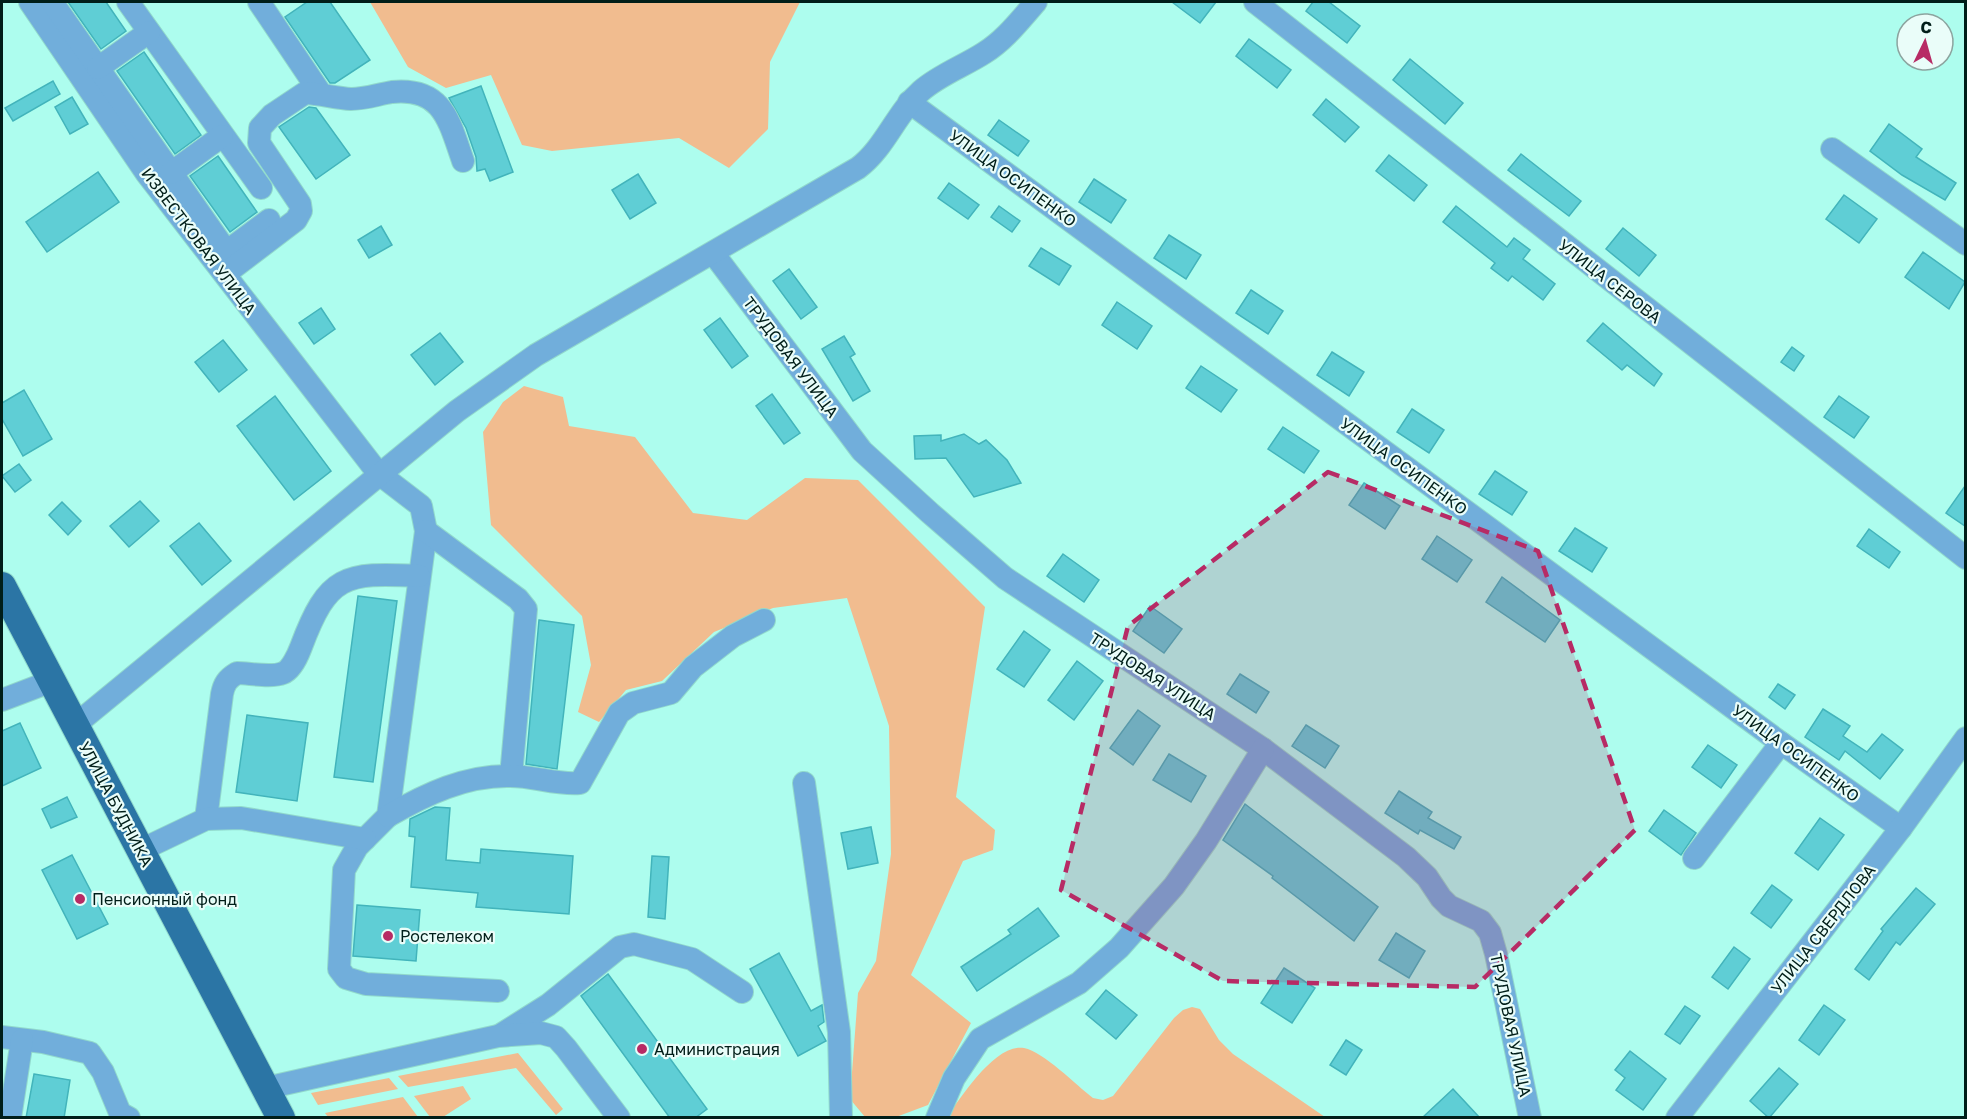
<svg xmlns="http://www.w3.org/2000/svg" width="1967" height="1119" font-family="'Golos Text',sans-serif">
<rect width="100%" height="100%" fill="#adfdee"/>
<g fill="#f1bc8f">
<path d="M370,2h430l-30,60 -2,67 -39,39 -50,-30 -127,13 -30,-6 -31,-70 -45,13 -38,-21z"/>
<path d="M524,386l39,11 6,29 66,11 58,76 54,7 58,-42 53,2 127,127 -29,190 39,33 -2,20 -30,11 -52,114 60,48 -43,82 -32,12h-31l-15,-18 8,-106 18,-32 15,-107 -2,-128 -42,-128 -74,10 -59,24 -52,49 -36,9 -27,32 -21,-10 13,-47 -9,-49 -91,-91 -8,-93 20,-30z"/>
<path d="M1192,1007l8,2 19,31 14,14 92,63 -379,1c15,-20 49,-75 78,-70 20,4 52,37 69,50l10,2 10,-4 61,-78 9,-8z"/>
<path d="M518,1053l45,56 -7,6 -40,-47 -108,19 -10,-11z"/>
<path d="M389,1078l9,11 -80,16 -7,-12z"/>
<path d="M463,1086l8,13 -28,18h-13l-16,-21z"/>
<path d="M403,1097l15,20h-90l-3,-4z"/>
</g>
<g fill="#5fced5" stroke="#42b4bb" stroke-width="1.5">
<path d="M68,2h38l20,29 -25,18z"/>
<path d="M307,2h23l40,58 -35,23h-5l-45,-66z"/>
<path d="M1172,2h44l-16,21z"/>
<path d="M1313,2h16l31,24 -13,17 -41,-32z"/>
<path d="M1249,39l42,31 -14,18 -41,-32z"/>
<path d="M144,52l57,83 -26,19 -58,-83z"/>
<path d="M1410,59l53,44 -18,21 -52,-44z"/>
<path d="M53,81l7,13 -47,27 -8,-13z"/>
<path d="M481,86l32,86 -23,9 -5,-12 -8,2 -1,-14 -10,-29 -17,-30z"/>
<path d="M72,97l16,27 -18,10 -15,-27z"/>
<path d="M1326,99l33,28 -14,15 -32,-27z"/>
<path d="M309,107l7,1 34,47 -34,24 -37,-52z"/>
<path d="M999,120l30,21 -11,15 -30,-21z"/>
<path d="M1889,124l33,25 -6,8 40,26 -11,17 -43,-25 -32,-24z"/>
<path d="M1521,154l60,47 -12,15 -61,-46z"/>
<path d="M1389,155l38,30 -13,16 -38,-30z"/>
<path d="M218,156l39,56 -27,20 -40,-56z"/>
<path d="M98,172l21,30 -72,50 -21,-30z"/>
<path d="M638,174l18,29 -26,16 -18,-29z"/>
<path d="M1094,179l32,21 -15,23 -32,-21z"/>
<path d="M949,183l30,22 -11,14 -30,-21z"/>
<path d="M1844,195l33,24 -18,24 -33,-24z"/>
<path d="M999,206l21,15 -8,11 -21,-15z"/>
<path d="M1456,206l51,41 7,-9 16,12 -7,9 32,25 -12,16 -31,-24 -4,5 -17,-13 4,-5 -52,-41z"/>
<path d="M381,226l11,19 -23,13 -11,-18z"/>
<path d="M1623,228l33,27 -17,21 -33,-27z"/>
<path d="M1169,235l32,20 -15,24 -32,-21z"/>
<path d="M1041,248l30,18 -12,19 -30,-19z"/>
<path d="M1923,252l42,30 -16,27 -44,-32z"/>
<path d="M789,269l28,38 -16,12 -28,-38z"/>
<path d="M1251,290l32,21 -15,23 -32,-21z"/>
<path d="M1117,302l35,24 -15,23 -35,-24z"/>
<path d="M321,308l14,21 -21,15 -15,-21z"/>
<path d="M720,318l28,38 -16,12 -28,-38z"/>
<path d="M1603,323l59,51 -8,12 -27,-21 -5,5 -35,-29z"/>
<path d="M440,333l23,29 -28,23 -24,-30z"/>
<path d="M844,336l11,18 -5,3 20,34 -17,10 -31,-52z"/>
<path d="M223,340l24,30 -28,22 -24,-30z"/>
<path d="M1792,347l12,9 -10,15 -13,-9z"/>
<path d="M1332,352l32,20 -15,24 -32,-21z"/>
<path d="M1201,366l36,24 -16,22 -35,-24z"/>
<path d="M24,390l28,49 -29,17 -21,-37v-16z"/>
<path d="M772,394l28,39 -16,11 -28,-38z"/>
<path d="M275,396l56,75 -37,29 -57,-74z"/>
<path d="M1839,396l30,21 -15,21 -30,-21z"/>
<path d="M1412,409l32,21 -15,23 -32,-21z"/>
<path d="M1283,427l36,24 -15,22 -36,-24z"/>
<path d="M964,434l15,10 7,-4 21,20 14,23 -47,14 -28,-39 -31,1 -1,-23 27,-1v6z"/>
<path d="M19,464l12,16 -16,12 -13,-16z"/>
<path d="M1495,471l32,21 -15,23 -33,-21z"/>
<path d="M1364,483l36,23 -15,23 -36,-24z"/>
<path d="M1965,486v40l-19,-13z"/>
<path d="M140,501l19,20 -30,26 -19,-21z"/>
<path d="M62,502l19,19 -13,14 -19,-20z"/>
<path d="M199,523l32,38 -29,24 -32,-39z"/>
<path d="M1575,528l32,20 -15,24 -33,-21z"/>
<path d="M1869,529l31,23 -11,16 -32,-22z"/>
<path d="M1437,536l35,24 -15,22 -35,-23z"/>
<path d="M1063,554l36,26 -15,22 -37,-26z"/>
<path d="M1502,577l58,43 -15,22 -59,-40z"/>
<path d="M358,596l39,5 -24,181 -39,-5z"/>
<path d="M1150,606l32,23 -18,24 -31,-22z"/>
<path d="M539,620l35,5 -17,144 -31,-5z"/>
<path d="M1024,631l26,19 -26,37 -27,-18z"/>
<path d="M1077,661l26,20 -29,39 -26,-20z"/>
<path d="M1240,674l29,18 -13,21 -29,-19z"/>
<path d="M1778,684l17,11 -10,14 -16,-12z"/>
<path d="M1823,709l27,17 -7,10 24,16 15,-18 21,16 -23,29 -35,-28 -6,9 -34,-23z"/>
<path d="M1138,710l22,16 -27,39 -23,-17z"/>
<path d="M247,715l61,8 -11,78 -61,-9z"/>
<path d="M20,723l21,45 -39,18v-55z"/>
<path d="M1306,725l33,21 -14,22 -33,-22z"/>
<path d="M1708,745l29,20 -16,23 -29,-21z"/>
<path d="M1169,754l37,22 -15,26 -38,-22z"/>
<path d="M1399,791l33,21 -4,6 33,19 -7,12 -34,-19 -2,4 -33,-21z"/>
<path d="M67,797l10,20 -26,11 -9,-19z"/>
<path d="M1245,804l133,103 -24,34 -82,-63 1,-2 -50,-36z"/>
<path d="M435,807l15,1 -4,52 34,3 1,-14 92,7 -4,58 -93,-7 2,-14 -67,-6 4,-50 -6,-1 1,-17z"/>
<path d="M1664,810l32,23 -15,22 -32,-24z"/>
<path d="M1820,818l24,17 -26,35 -23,-17z"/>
<path d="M871,827l7,36 -30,6 -7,-36z"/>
<path d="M72,855l36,69 -31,15 -35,-69z"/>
<path d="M652,856l17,1 -4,62 -17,-2z"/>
<path d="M1772,885l20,15 -21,28 -20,-15z"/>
<path d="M1916,888l19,16 -35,41 -4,-3 -27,38 -14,-11 28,-38 -2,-2z"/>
<path d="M357,905l63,5 -4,51 -63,-5z"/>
<path d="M1038,908l21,28 -82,55 -16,-24 50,-33 -3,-4z"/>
<path d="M1396,933l29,18 -16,27 -30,-18z"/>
<path d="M1734,947l16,12 -22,30 -16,-12z"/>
<path d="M779,953l32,58 11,-6 2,17 -6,4 8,15 -28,15 -48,-87z"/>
<path d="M1284,968l31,20 -23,35 -31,-20z"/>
<path d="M608,974l99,135 -12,9h-25l-89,-122z"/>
<path d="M1106,990l31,25 -21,24 -30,-25z"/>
<path d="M1824,1005l21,15 -26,35 -20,-15z"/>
<path d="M1685,1006l15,10 -20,28 -15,-10z"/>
<path d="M1346,1040l16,10 -16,25 -16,-10z"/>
<path d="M1630,1051l36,28 -23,31 -27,-20 9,-12 -10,-8z"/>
<path d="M1779,1068l19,16 -29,34 -19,-17z"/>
<path d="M34,1074l36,6 -6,38h-38z"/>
<path d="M1453,1089l27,29h-58z"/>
</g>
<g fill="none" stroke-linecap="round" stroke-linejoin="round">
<g stroke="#91d9cc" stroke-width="24">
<g id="minor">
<path d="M30,2l117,172 231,299 43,33 5,25 -38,285 -31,31 -13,23 -5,99 7,9 20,6 132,7"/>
<path d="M52,2l172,246 6,1 39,-29"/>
<path d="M128,2l133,186"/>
<path d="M259,2l62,92"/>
<path d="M1255,2l711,556"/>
<path d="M98,68l51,-36"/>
<path d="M909,102l872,641 120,85"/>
<path d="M1832,149l134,95"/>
<path d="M171,173l51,-37"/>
<path d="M713,253l149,198 68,62 75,65 258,171 143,108 21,20 14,21 8,8 32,15 9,12 6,21 34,164"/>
<path d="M225,274l71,-54 5,-9 -1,-7 -41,-61 1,-15 12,-13 33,-22c16,1 31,5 46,6 14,0 28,-5 41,-7 51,-5 57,29 71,69"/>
<path d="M426,531l92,68 8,10 -15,167"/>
<path d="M2,700l50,-19"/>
<path d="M75,725l382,-314 79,-56 322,-187c27,-20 38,-55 63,-77 18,-16 43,-25 63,-38 21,-13 36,-33 52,-51"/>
<path d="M804,783l35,249 2,86"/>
<path d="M388,816c38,-22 78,-41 122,-40 24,0 46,9 70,7l39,-70 14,-10 38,-10 22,-26 40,-31 31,-16"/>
<path d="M206,819l16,-125c2,-10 5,-15 15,-21 12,0 34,5 46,0 8,-3 15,-18 18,-26 27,-72 43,-75 118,-71"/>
<path d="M141,850l65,-31 35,-1 124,21"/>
<path d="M1694,858l87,-115"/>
<path d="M502,1034l46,-29 72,-58 14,-3 58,15 50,33"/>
<path d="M2,1037l41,5 47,11 13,19 17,41 9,5"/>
<path d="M266,1088l232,-52 43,-3 15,4 10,11 53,70"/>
<path d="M10,1118l12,-78"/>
<path d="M937,1118l17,-40 26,-39 99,-56 40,-35 55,-62 32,-45 57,-92"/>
<path d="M1677,1118l224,-290 65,-90"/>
</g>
</g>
<g stroke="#91d9cc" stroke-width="30">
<path id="major" d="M2,586l279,532"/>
</g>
<use href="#minor" stroke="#71aedb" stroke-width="22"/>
<use href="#major" stroke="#2b75a5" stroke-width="28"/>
</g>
<path fill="#b72b65" fill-opacity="0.2" stroke="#b72b65" stroke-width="4.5" stroke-dasharray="12 8" stroke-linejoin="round" d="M1328,472l210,79 97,279 -160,157 -252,-6 -162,-91 67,-264z"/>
<g fill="#b72b65" stroke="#eafdf9" stroke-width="2">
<circle cx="80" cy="899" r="6"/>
<circle cx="388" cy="936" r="6"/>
<circle cx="642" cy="1049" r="6"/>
</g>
<g text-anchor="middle" stroke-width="4.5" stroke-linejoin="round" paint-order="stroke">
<g font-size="16" fill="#001e19" stroke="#eafdf9">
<text transform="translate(1013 178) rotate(36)" y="6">УЛИЦА ОСИПЕНКО</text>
<text transform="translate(199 241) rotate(53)" y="6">ИЗВЕСТКОВАЯ УЛИЦА</text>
<text transform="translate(1610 281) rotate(38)" y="6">УЛИЦА СЕРОВА</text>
<text transform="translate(791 357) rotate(53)" y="6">ТРУДОВАЯ УЛИЦА</text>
<text transform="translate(1404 466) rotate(36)" y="6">УЛИЦА ОСИПЕНКО</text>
<text transform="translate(1153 676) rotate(33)" y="6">ТРУДОВАЯ УЛИЦА</text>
<text transform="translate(1796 753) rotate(36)" y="6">УЛИЦА ОСИПЕНКО</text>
<text transform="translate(116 804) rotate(62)" y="6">УЛИЦА БУДНИКА</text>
<text transform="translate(1823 929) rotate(-52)" y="6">УЛИЦА СВЕРДЛОВА</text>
<text transform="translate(1511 1025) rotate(78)" y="6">ТРУДОВАЯ УЛИЦА</text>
</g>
<g font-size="16" fill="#001e19" stroke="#eafdf9" text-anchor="start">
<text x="92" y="905">Пенсионный фонд</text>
<text x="400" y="942">Ростелеком</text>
<text x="654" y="1055">Администрация</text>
</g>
</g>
<rect width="1967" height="1119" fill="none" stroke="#001e19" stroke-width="6"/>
<g transform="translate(1925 42) rotate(5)"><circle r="28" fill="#eafdf9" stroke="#8ca49f" stroke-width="1.5"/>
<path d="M0-4.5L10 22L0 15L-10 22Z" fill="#b72b65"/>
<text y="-9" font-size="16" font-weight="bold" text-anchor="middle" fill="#001e19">С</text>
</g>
</svg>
